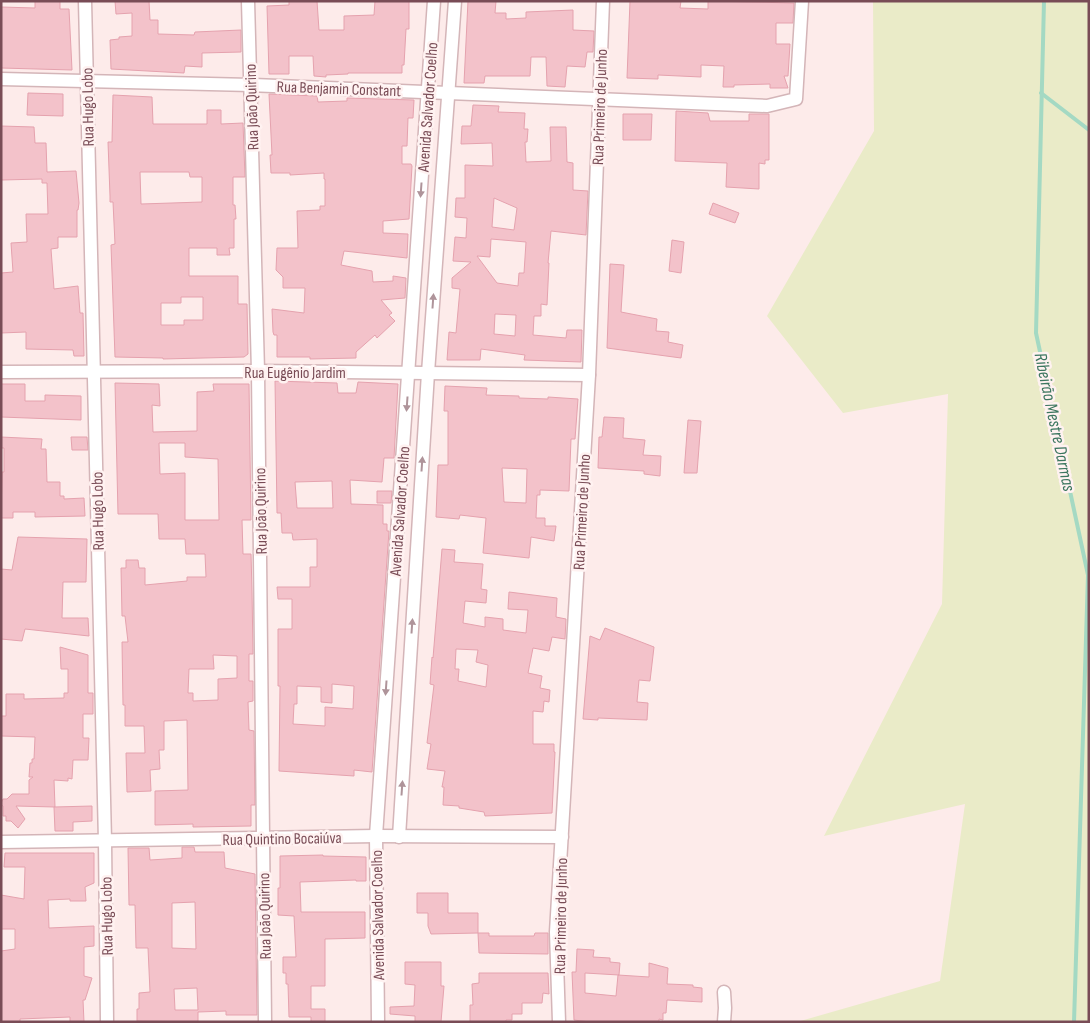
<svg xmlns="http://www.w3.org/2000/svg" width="1090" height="1023" font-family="'Sofia Sans Condensed',sans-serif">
<rect width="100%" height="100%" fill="#fdebea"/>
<path fill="#eaebc8" d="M873,1h216v1021h-292l143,-41 25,-177 -141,32 118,-232 6,-210 -105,19 -76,-97 107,-185z"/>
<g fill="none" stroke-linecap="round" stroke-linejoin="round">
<g stroke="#a4d9c3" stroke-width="4">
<path d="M1044,1l-8,332 52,242 -14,447"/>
<path d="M1041,93l48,37"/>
</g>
</g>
<g fill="#f3c2ca" stroke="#e5a2ae" fill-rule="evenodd">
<path d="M35,1h25v8h9l3,61 -71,-2v-61l34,1z"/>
<path d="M115,1h34l1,19h8v14l36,1 1,-3 46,-2v22l-39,1v14l-17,-1 -1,7 -73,-4 -1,-29 9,-1v-2l13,-1v-23l-16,1z"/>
<path d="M289,1h28l2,29h25v-14l30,-1 1,-14h34v28h-3l-2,36h-2v8h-54v1l-22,1v2l-12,-1 -1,-20h-24v18h-20l-2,-68 22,-1z"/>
<path d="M468,1h28l-1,12h11v6l20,-1v-6l47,-2v20l21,1 -1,21h-6l-2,15 -18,-1 -2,21 -18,-1 -1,-29h-15l-1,19h-45l-1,7h-20z"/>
<path d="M630,1h51l-1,7 28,1v-8l86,2 -1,20h-17v21h14l-2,32h-4l4,12h-18v-4l-36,1v2h-11l1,-21 -23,-1v12l-43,-2v4l-31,-1z"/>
<path d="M28,93l35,1v22l-36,-1z"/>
<path d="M269,94l48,2 1,6 29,-1v-3l67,2 -1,18h-5l-1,28h-5v18h9l1,2 -3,53 -26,2v12l25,1 -1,24 -63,-7 -3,14 31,6 1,11 20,-1v-5l13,2 -1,20 -24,2 11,13 -3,2 6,6 -18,17 -2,-3 -19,17v6l-46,1v-2h-33v-22h-3l-1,-3 -1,-23 32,4 1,-25h-22v-11l-7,-7 1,-22h21l-1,-37 23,-1v-4h5v-27h-1v-6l-34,2v-2h-19l-1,-18h2z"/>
<path d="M113,95l39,2 1,27h54v-14h14v14l22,-1 2,54h-12v28h2l1,14h-2v29h-5l1,7h-13v-7h-28v28h49v28h9l1,50 -4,3 -81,2v-1l-48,-1 -4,-112 4,-1 -2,-42h-3v-6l-2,-54h4zM140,172h49l1,5h12v25l-61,2zM181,297h22v23h-19v5h-23v-22h20z"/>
<path d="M473,105l26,1 -1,6 27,1 -1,16h4l-1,13h-2l1,20 25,-1 -1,-34h16l1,35 6,1v27l15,1 -2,44 -35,-4 -3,32h1l-2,42 -6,-1v12h-7l-1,19 33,3 1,-8h15l-1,32 -57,-2 1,-5 -44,-6 -1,11h-33l2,-28 7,1 4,-44 -8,-1v-10l19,-16 -18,-1 2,-24 11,1 1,-20 -12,-1 1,-19h9v-33l28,1 -1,-23 -31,1 1,-18h9zM494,198l23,10 -3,22 -22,-3zM491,239l35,3 -2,31h-5l-1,13 -21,-3 -20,-27 13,1zM495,314l21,1 -1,21 -21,-2z"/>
<path d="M676,111l32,2 2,8h39v-7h20v46h-4v4l-6,-1v26l-33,-2 1,-24 -52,-2z"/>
<path d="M623,114h29l-1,26h-28z"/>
<path d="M1,126l33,1 1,16h11l1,29 29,-1 3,32 -1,7h-1v27h-19v11l-7,1 3,40 24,-3 2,27h3l1,43h-10l-1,-6 -47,-1v-17l-25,1v-60l12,-1 -2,-29 16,-1 -1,-28h22l-1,-31h-5v-4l-40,1 -1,-2z"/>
<path d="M713,203l26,10 -4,10 -26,-9z"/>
<path d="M672,240l12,2 -3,31 -12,-2z"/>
<path d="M610,264l14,1 -3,47 36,7 -1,12 13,1 -1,10 15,3 -2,13 -74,-10z"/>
<path d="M275,381l62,2 1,10h18l2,-11 40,2 -4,74h-10l-2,24 -32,-2 1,24 32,1v19h4v7h2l-17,241 -18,-2v6l-75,-5 1,-85h-2v-57h14v-30h-14l-1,-12h33v-20h7v-28l-24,1 -1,-7h-10l-1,-20h-4zM332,481l1,27h-36l-2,-26zM332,684l22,2 -1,23 -28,-2v19l-32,-2 1,-20h3v-18l24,1v15l11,1z"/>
<path d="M115,383l44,1 1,22 -8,-1 1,27 44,-1v-39l17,-1 -1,-7h36l2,136h-9l1,34h8l1,37 1,63h-4v27h4v20l-5,1 1,28 5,1 1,74h-4v21l-58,1v-3l-38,1v-34l33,-1 -1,-70 -23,1v29h-5l1,19 -10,1 1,21 -24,1 -1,-39h19l-1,-27h-19v-21h-2l-1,-63h6l-3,-26h-3l-1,-48h5v-8h12l1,8h6v17l42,-4v-4h19l-1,-23h-19l-1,-15h-26l-1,-25h-40zM159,443h26v14l33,2 1,61h-34v-47l-25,1zM213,655l24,1v22l-19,1v21l-25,1v-8h-5l1,-24h25z"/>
<path d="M1,384h24v17h20v-6l36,1v24l-80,-3z"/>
<path d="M445,386l42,2 -1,7 33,1v2l29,1v-2l30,2 -3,40h-4l-2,52 -29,-1v5h-3l-1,23h9v8h11l-2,15 -23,-4 -2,21 -46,-5 3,-35 -26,-3 -1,4 -23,-2 2,-52h10v-54h-4zM502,468l25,1 -1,34 -22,-1z"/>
<path d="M604,417l20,1 -1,20 22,2 -2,15 18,1 -1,20 -16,-2v-3l-46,-3 1,-31h3z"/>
<path d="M688,420l13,1 -4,52h-13z"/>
<path d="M1,437l41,2 -1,10h5l1,33h13v14h4v3l20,-1 1,18 -50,1v-5h-22v6h-12l1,-46h2v-24h-3z"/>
<path d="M71,437h16l1,13h-16z"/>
<path d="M377,491h15l-1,12h-14z"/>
<path d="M18,537l69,2 -1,43h-23l-1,36h26l1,18 -64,-7 -3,12 -21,-2v-70l11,1z"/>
<path d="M442,549l13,1 -1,12 29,2 -2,25 6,1 -1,13 -21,-2 -2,22 22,4v-10l18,2v11l23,3 2,-23 -20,-1 1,-17 48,6 -1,19 10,2 -1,20 -13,-2 -3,14 -16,-3 -5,25 14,3 -2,12 10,2 -1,12 -5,-1 -1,11 -10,-1v33h21v8h1l-3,61 -67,3 -1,-4 -25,-4v-2l-16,-1 1,-18h-2l3,-16 -18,-2 4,-25 -4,-1 7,-58 -4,-1 2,-27 1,1zM456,649l22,1 -2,12 12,3 -2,22 -28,-6 1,-12h-4z"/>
<path d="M605,628l49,19 -4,34 -11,-1 -2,22 11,1 -1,17 -49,-2v2l-15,-1 7,-83 10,4z"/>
<path d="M60,647l28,8v38h5v21h-10v24h6l-1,22h-15l-1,19 -4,-1v3l-14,-1 1,27 -39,-1 9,13 -7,9 -7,-7h-5v-5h-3v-10l-2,-1v-2l2,-4h4l5,-5h17v-14l4,-3h-4l1,-14h2v-4h2l1,-22 -34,-1v-20h5v-22h18v5l40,-1v-5h4v-24h-7z"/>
<path d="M92,806v15l-19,1v9h-18l-1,-24z"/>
<path d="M182,847h12l1,5h29l1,16 30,6 2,141h-31v-4l-28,1v10l-61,-1v-12h2v-16l11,-1 -2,-44h-12l-1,-43h-6l-1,-57h21l1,12 32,-2zM195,902l1,47 -24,-1v-45zM197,988l1,22h-23l-1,-21z"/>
<path d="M5,853h89v30l-9,4 1,14h-16v-2l-22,1 1,28 45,-2v20l-10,1v29l8,2 -7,22h-2l1,22h-14v-5l-50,2v3h-19v-71l14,-2v-20h-14v-34l23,4 1,-32h-21z"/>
<path d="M323,855v1l43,1v24h-10v-1l-56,2 1,30h64v26l-40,1v47h-14v23h14v13h-14v-5h-22l-1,-33h-2v-11h-3v-16h13l-2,-41 -16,-1v-27h2v-32z"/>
<path d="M417,893h31v20h30v20l-47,1 -3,-8v-13h-11z"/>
<path d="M478,933h11v3h45l1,-3h13v21l-69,-1z"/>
<path d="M577,949l17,1 -1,7 17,1v4l10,1 -1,12 -34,-2v20l31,3 2,-21 31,2v-14l19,5 -1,16 26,1v2l9,1v14l-35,-2 -1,13h-3v7l-4,-1v3h-69l-16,-2 -2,-48h4z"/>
<path d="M405,962h36v24h3l-3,36h-26v-6l-25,-2v-7l24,-1 1,-21 -10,-1z"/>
<path d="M479,973h69l1,21 -6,-1 -1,10h-20v11h-10v6h-6v2h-36v-17h3l-1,-21 7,-1z"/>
</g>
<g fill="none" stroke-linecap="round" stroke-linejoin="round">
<g stroke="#d4b5b8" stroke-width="15">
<g id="street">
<path d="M85,1l20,840 2,181"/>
<path d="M248,1l10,370 7,651"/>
<path d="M1,79l250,6 516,21 29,-7 6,-98"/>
<path d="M1,372l257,-1 331,4"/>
<path d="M399,837l29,-464 27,-372"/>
<path d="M1,842l375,-6 186,1"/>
<path d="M724,992l1,16 -1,14"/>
<path d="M378,1022l-2,-186 58,-835"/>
<path d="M559,1022l-3,-90 33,-557 14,-374"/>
</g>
</g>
<use href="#street" stroke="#fff" stroke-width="12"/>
</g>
<defs><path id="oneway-solid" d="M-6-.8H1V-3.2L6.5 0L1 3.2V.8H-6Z" transform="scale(1.25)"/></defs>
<g fill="#af949a">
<use href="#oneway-solid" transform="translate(421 190) rotate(94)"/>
<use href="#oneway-solid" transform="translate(433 301) rotate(-86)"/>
<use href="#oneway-solid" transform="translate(407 404) rotate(94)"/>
<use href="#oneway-solid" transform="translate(422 464) rotate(-86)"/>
<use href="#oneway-solid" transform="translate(412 626) rotate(-86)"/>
<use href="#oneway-solid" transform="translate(386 688) rotate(94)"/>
<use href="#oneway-solid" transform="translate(402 788) rotate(-86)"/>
</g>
<g text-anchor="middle" stroke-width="5" stroke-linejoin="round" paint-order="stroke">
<g font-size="16" fill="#794c56" stroke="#fff2f1">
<text transform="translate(339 88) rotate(2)" y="6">Rua Benjamin Constant</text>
<text transform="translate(87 107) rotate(-91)" y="6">Rua Hugo Lobo</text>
<text transform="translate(251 107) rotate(-92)" y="6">Rua João Quirino</text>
<text transform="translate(427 107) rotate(-86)" y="6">Avenida Salvador Coelho</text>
<text transform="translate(599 107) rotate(-88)" y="6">Rua Primeiro de Junho</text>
<text x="295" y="378">Rua Eugênio Jardim</text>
<text transform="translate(97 511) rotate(-91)" y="6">Rua Hugo Lobo</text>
<text transform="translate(260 511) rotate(-91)" y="6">Rua João Quirino</text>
<text transform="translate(399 511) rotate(-86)" y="6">Avenida Salvador Coelho</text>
<text transform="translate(581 512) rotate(-87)" y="6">Rua Primeiro de Junho</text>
<text transform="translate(282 838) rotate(-1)" y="6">Rua Quintino Bocaiúva</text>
<text transform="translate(377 915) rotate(-91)" y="6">Avenida Salvador Coelho</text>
<text transform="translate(106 916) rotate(-91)" y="6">Rua Hugo Lobo</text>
<text transform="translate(264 916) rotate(-91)" y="6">Rua João Quirino</text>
<text transform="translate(560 916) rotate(-89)" y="6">Rua Primeiro de Junho</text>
</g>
<g font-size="18" font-style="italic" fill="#3c765f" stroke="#fff2f1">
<text transform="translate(1055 422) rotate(78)" y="6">Ribeirão Mestre Darmas</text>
</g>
</g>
<rect width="1090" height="1023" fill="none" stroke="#794c56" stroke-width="5"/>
</svg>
